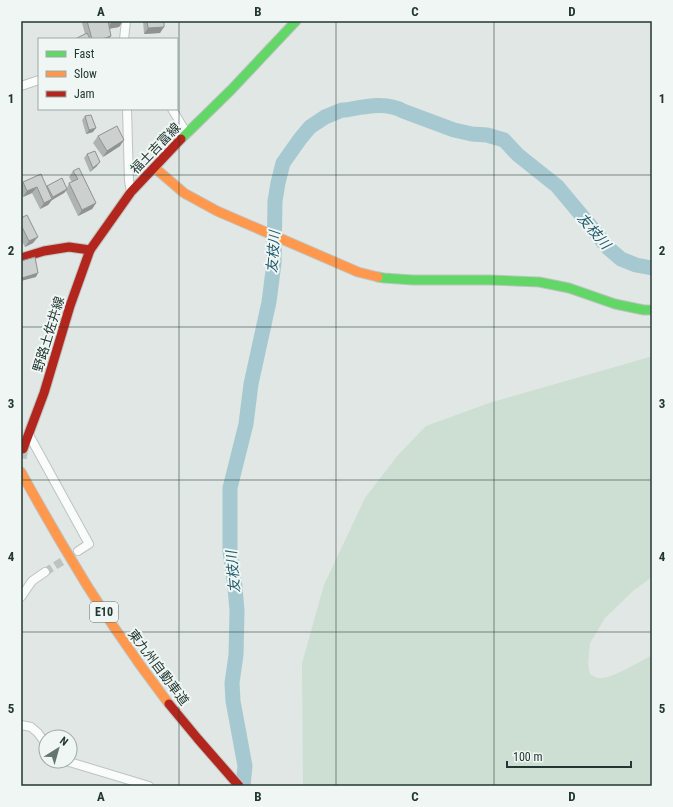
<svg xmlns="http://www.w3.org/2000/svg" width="673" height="807" font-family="'Roboto Condensed','Noto Sans JP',sans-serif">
<rect width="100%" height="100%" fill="#e1e7e4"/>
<path fill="#ccdfd2" d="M652,356v221l-19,14 -28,27 -15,25 -2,21 2,10c2,1 6,4 9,4 11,2 42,-17 53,-23v131h-349l-1,-123 22,-78 41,-87 33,-43 28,-29 66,-24 137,-39z"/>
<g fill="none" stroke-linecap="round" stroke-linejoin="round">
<path stroke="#a6c9d1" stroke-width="15" d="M243,786l2,-20 -12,-65 -1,-18 4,-28 1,-44 -2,-24 -5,-36v-63l16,-64 5,-40 18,-82 5,-39 1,-62 3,-18 5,-20 17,-24 10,-12 15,-10 17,-7h3c18,-3 41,-9 58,1l51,19 18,4 15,1 17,5 14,15 39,31 36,43 14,18 14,12 15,6 16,3"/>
<path stroke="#bbc4c1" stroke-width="8" stroke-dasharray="8 4" stroke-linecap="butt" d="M45,572l26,-16"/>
<path stroke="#bbc4c1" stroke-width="11" stroke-dasharray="11 5.5" stroke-linecap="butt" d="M21,458l2,-9"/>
<g stroke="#bec4c1" stroke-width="10">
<g id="street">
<path d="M124,39l2,-18"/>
<path d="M21,86l18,-6"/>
<path d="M127,109l2,72 2,11"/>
<path d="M172,109l15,25"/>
<path d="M29,435l60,109 -11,7"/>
<path d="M21,597l11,-16 13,-9"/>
<path d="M21,725l10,2 7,6 8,11"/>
<path d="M66,761l83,25"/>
</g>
</g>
<g stroke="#bec4c1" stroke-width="11">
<g id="fast">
<path d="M181,139l50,-49 65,-69"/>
<path d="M378,277l6,1 29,2h77l49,2 30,6 46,16 29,6h8"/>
</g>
</g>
<g stroke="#bec4c1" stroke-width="11">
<g id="slow">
<path d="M155,168l29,25 33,18 141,61 20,5"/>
<path d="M21,472c13,24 27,48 41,72 32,55 68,109 107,160"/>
</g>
</g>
<g stroke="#bec4c1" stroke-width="11">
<g id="jam">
<path d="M21,258l23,-7 25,-4 21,3 41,-58 50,-53"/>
<path d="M23,449l21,-56 26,-87 20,-56"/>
<path d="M169,704l29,35 41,47"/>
</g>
</g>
<use href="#street" stroke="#fafbfb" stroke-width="8"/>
<use href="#fast" stroke="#63d668" stroke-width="9"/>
<use href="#slow" stroke="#ff974d" stroke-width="9"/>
<use href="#jam" stroke="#b3261e" stroke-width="9"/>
</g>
<g fill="#afb3b2">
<path d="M83,21h40l-4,6 -10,2v10h-34l10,-5 -3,-11z"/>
<path d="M143,21h21l-4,12 -16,1z"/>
<path d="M85,116l8,16 -7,2 -4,-14z"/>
<path d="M98,136l22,10 -17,11 -10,-14z"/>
<path d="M87,154l10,12 -7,6 -6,-14z"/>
<path d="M73,171l23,32 -4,6 -14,7 -12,-25 -2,2 -12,7 -4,5 -8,4 -8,-16 -9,4 -2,-4v-8l2,-3 24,5v-1l20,2 2,-5 3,-1 -3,-5z"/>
<path d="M21,218l12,25 -8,4 -4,-7z"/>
</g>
<g fill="#8f9291">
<path d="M123,21l-4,6 -12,2 4,-6z"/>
<path d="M164,27l-4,6 -16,1 4,-6z"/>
<path d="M111,36l-2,3h-8z"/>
<path d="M96,128l-3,4 -7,2 3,-4z"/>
<path d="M124,140l-4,6 -17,11 4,-6z"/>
<path d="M100,162l-3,4 -7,6 3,-4z"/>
<path d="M37,187l-5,6 -9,4 4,-6z"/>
<path d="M67,189l-3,4 -12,7 -4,5 -8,4 4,-6 7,-3 2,-3z"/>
<path d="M96,203l-4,6 -14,7 4,-6z"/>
<path d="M38,237l-5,6 -8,4 4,-6z"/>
<path d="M38,273l-2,4 -15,4 1,-3z"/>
</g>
<g fill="#ccd0cf" stroke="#8f9291">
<path d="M87,21h21l3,15 -9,3h-10z"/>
<path d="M111,21h10l-10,2z"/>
<path d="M147,21h17v6l-16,1z"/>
<path d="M87,33l3,6h-15z"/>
<path d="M91,115l5,13 -7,2 -4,-14z"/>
<path d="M117,126l7,14 -17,11 -9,-15z"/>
<path d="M95,151l5,11 -7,6 -6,-14z"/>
<path d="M79,168l17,35 -14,7 -13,-27 9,-4 -5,-8z"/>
<path d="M41,174l11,25 -8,4 -7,-16 -10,4 -4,-9z"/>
<path d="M62,178l5,11 -14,8 -6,-11z"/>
<path d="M27,215l11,22 -9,4 -7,-14 -1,1v-10z"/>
<path d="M35,257l3,16 -16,5 -1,-2v-15z"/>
</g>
<path fill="none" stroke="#223733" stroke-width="1" stroke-opacity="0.55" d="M179,21v765M336,21v765M494,21v765M21,175h631M21,327h631M21,480h631M21,632h631"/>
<g text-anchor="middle" stroke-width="4" stroke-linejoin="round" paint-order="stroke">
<rect fill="#eff6f3" stroke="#60706d" stroke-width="1" x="90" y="602" width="28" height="20" rx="3"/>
<g font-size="12" font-weight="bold" fill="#223733">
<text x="104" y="616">E10</text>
</g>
<g font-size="13" fill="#223733" stroke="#eff6f3">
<text transform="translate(155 148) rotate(-46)" y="5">福土吉富線</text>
<text transform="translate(48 334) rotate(-73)" y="5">野路土佐井線</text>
<text transform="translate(159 667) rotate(53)" y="5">東九州自動車道</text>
</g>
<g font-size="14" font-style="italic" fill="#225c6d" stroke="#eff6f3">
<text transform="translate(594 231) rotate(49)" y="5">友枝川</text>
<text transform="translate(273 252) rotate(-86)" y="5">友枝川</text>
<text transform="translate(233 572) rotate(-95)" y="5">友枝川</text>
</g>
</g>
<rect width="673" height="807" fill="none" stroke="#eff6f3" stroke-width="44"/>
<rect x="38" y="38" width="140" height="72" fill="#eff6f3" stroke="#9daaa6"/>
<rect x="46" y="51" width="20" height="6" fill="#63d668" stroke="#9daaa6"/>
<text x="74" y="58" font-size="12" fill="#223733">Fast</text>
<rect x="46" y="71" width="20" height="6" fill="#ff974d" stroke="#9daaa6"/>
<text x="74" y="78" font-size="12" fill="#223733">Slow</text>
<rect x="46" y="91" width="20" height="6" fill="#b3261e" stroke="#9daaa6"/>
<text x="74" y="98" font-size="12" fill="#223733">Jam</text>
<g transform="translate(58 749) rotate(37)"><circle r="19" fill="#eff6f3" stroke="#9daaa6"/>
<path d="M0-3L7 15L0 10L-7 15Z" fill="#657571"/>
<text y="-6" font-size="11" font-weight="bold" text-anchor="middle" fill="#223733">N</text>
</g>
<path d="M507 761v6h124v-6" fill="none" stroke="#223733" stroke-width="2"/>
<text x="513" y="761" font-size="12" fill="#223733" stroke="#eff6f3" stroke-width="3" paint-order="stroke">100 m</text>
<rect x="22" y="22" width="629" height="763" fill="none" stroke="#223733" stroke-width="1.5"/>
<g font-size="13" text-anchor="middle" font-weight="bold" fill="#223733">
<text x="101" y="16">A</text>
<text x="258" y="16">B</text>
<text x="415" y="16">C</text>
<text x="572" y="16">D</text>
<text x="11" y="103">1</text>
<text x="662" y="103">1</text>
<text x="11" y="255">2</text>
<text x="662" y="255">2</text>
<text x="11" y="408">3</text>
<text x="662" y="408">3</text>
<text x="11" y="561">4</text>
<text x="662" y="561">4</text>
<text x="11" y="713">5</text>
<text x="662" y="713">5</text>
<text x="101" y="801">A</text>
<text x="258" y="801">B</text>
<text x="415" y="801">C</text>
<text x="572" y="801">D</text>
</g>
</svg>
